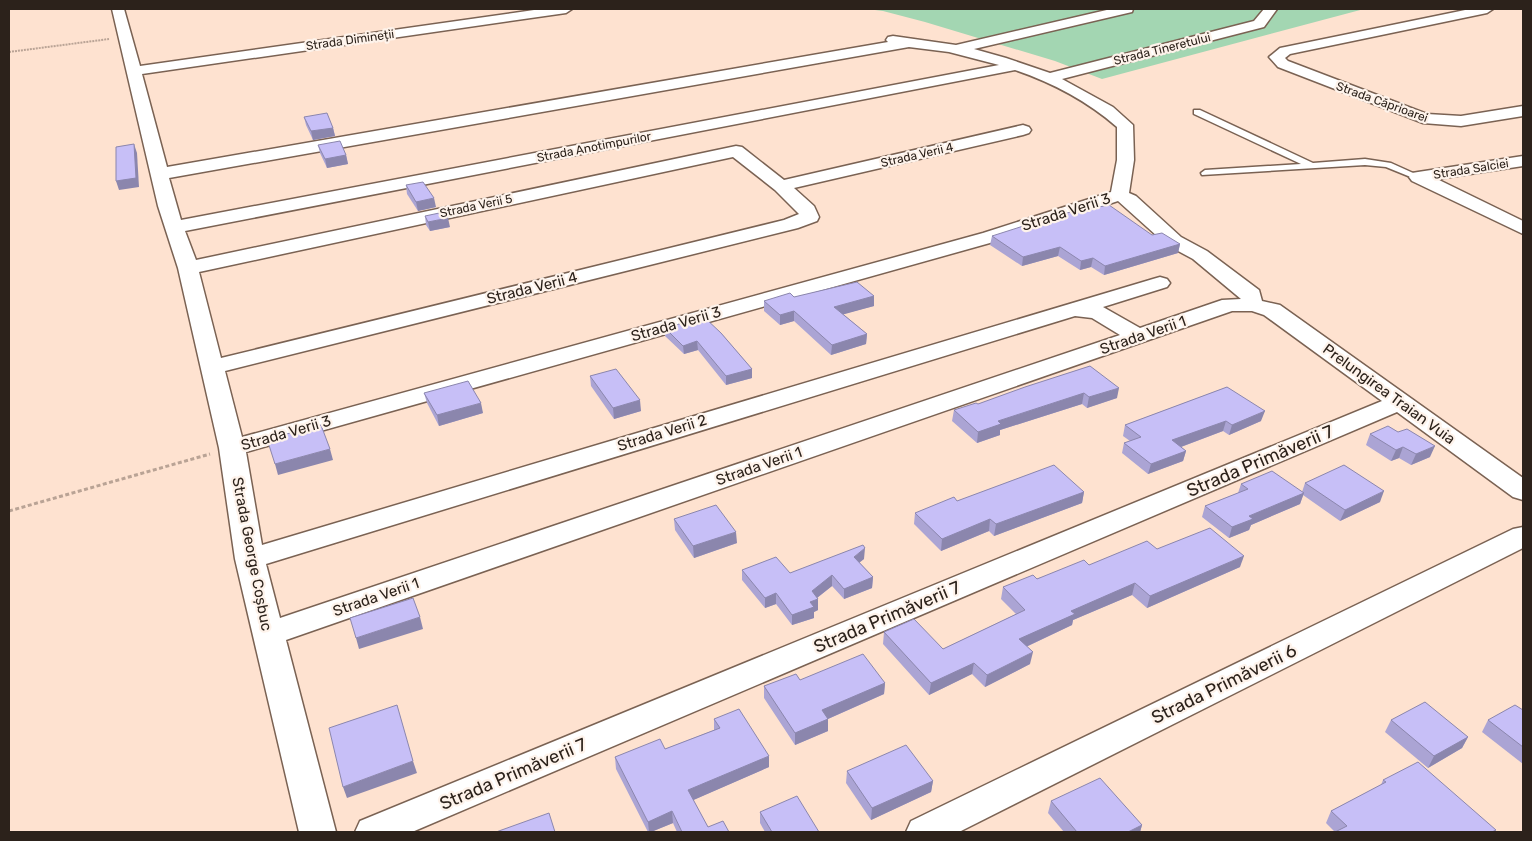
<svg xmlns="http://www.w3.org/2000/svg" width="1532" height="841" font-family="Rubik,sans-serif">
<rect width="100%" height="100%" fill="#fee2d0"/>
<path fill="#a3d6b2" d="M867,9h497l-262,70 -47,-18 -130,-39 -42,-11z"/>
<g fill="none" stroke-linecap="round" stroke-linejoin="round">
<g stroke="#7a6253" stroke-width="3">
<path id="service" d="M1194,110h6l113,53 52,-4 26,4 31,14 -4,3 -32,-13 -21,-2 -163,10 -1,-2 4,-3 96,-6 -107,-50z"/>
</g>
<g stroke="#7a6253" stroke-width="3">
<g id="minor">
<path d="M112,9h12l16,57 401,-57h31l-6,4 -424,61 25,93 721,-125 -2,-2 2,-3 5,-1 63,9 155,-36h22l-1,3 -158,37 32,9 44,15 204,-52 10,-12h13l-13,18 -202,52 51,28 20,18 1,35 -5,33 7,3 45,41 26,14 52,39 3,11 18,4 243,173v22l-10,-3 -116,-85 -985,420h-57l5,-11 1022,-420 -118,-86 -12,-4h-20l-946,329 50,192h-37l-64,-273 -16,-111 -41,-180 -20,-62zM909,47l40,5 50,13 -818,155 -12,-42zM1015,70c38,13 72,31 102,57v33l-6,32 -128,41 -741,204 -17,-66 573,-143 19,-7 2,-4 -5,-11 -20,-18 229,-53 6,-2 2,-3 -2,-3 -6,-2 -239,55 -42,-33 -6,-1 -540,114 -11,-29zM733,157l42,33 24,24 -15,6 -563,138 -22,-86zM1118,201l49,44 26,14 48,40 -19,1 -82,28 -37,-21 64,-20 3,-4 -3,-4 -7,-2 -7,2 -891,266 -16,-93 751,-211zM1075,316l17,2 28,17 -840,283 -14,-54z"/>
<path d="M1470,9h23l-6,4 -197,41 -5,4 3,3 139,53 34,2 62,-10v10l-62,10 -38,-3 -145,-56 -9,-10 11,-9 5,-1z"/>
<path d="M1523,156v10l-86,13 86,42v13l-111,-53 -3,-4 3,-4 6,-1z"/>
<path d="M1523,527v21l-564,284h-53l5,-11 602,-292z"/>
</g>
</g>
<path stroke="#b9a395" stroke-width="2" stroke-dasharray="2 1" stroke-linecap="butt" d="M9,52l100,-13"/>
<path stroke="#b9a395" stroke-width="3" stroke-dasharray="4 2.5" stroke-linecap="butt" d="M9,511l201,-57"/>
<use href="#service" fill="#fff" fill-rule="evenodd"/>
<use href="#minor" fill="#fff" fill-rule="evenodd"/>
</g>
<g fill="#aba4d4">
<path d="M304,117l29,11 2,8 -22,4 -7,-15z"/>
<path d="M318,145l28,10 2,9 -21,4 -7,-15z"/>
<path d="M406,185l30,22 -18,4 -11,-17z"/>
<path d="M425,216l25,11 -20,4 -4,-6z"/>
<path d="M1152,235l28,9 -2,9 -74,22 -13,-8 -11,3 -22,-14 -36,10 -32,-21 2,-9z"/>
<path d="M874,296v10l-31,8 24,20 -1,10 -35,11 -37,-34 -14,4 -16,-14v-10l30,-4z"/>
<path d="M665,328l56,5 31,36v9l-26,7 -28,-35 -14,4 -19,-18z"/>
<path d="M1090,366l27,32 -30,10 -5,-4 -82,26v5l-23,8 -25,-22 2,-11 24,-6z"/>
<path d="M590,376l51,35 -27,8 -23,-33z"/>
<path d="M1227,387l34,34 -32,14 -6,-4 -42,16 5,4 -3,10 -35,13 -26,-21 2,-10 6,-2 -7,-5 2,-11z"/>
<path d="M424,393l59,20 -44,13 -12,-23z"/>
<path d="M1370,434l60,23 -19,8 -12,-7 -8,3 -25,-16z"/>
<path d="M1305,483l75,19 -40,19 -37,-26 -3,9 -49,21 -2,5 -20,8 -27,-21 3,-11 33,-13 3,-9 61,8z"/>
<path d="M1084,492l-2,11 -88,33 -5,-5 -48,20 -27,-27 1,-11 42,-12z"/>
<path d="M674,519l63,24 -43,15 -19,-28z"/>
<path d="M1157,549l83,18 -93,41 -15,-13 -59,25 -1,5 -46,22 4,17 -45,23 -13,-13 -43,21 -46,-51 1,-12 59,17 73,-35 -15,-15 2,-12 86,-22z"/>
<path d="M864,559l-5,3 14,15 -1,11 -28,11 -12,-13 -15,12 1,12 -4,2v6l-22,7 -16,-21 -11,4 -23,-28v-10l48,3z"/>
<path d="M800,680l85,3 -1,11 -56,25v12l-33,14 -31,-47v-12z"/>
<path d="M1523,710v54l-41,-32 6,-12z"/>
<path d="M714,719l55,48 -76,33 15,27 21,5h-52l-4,-9 -22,9h-3l-32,-63 -1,-12 50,-8 49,-19z"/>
<path d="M1391,720l77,17 -6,11 -34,20 -43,-36z"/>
<path d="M847,771l86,10 -2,11 -60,28 -25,-37z"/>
<path d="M1383,780l113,50 -1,2h-160l-9,-9 5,-12 50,-26z"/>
<path d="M1051,801l91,24 -2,7h-76l-16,-19z"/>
<path d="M760,812l59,20h-54l-5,-9z"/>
</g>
<g fill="#8b86ad">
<path d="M333,128l2,8 -22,4 -2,-9z"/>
<path d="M134,144l3,9 2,34 -20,3 -3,-9z"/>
<path d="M346,155l2,9 -21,4 -2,-9z"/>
<path d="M434,198l2,9 -18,4 -2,-9z"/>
<path d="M448,218l2,9 -20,4 -2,-9z"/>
<path d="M1180,244l-2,9 -74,22 1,-9z"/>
<path d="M1060,247l-2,9 -36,10 1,-9z"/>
<path d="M1093,258l-2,9 -11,3 1,-9z"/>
<path d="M874,296v10l-40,11v-10z"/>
<path d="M794,311v10l-14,4v-10z"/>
<path d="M867,334l-1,10 -35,11 1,-10z"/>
<path d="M697,341l1,9 -14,4 -1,-8z"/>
<path d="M752,369v9l-26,7v-9z"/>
<path d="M1119,388l-2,10 -30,10 2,-11z"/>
<path d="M1084,393l-2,11 -82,26v5l-23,8 1,-11 20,-11z"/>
<path d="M640,400l1,11 -27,8 -1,-11z"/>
<path d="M481,403l2,10 -44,13 -2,-11z"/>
<path d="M1265,411l-4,10 -32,14 3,-10z"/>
<path d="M1226,421l-3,10 -53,20 2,-11z"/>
<path d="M1435,446l-5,11 -19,8 5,-11z"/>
<path d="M1403,447l-4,11 -8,3 5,-11z"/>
<path d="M330,449l3,11 -55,15 -3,-11z"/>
<path d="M1186,451l-3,10 -35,13 3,-10z"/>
<path d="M1384,491l-4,11 -40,19 5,-11z"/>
<path d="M1084,492l-2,11 -88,33 2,-12z"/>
<path d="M1304,493l-4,11 -49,21 -2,5 -20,8 3,-11 17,-11z"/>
<path d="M990,519l-1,12 -48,20 1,-12z"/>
<path d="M736,532l1,11 -43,15 -1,-12z"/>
<path d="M865,548l-1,11 -10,8v-10z"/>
<path d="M1244,556l-4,11 -93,41 3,-12z"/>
<path d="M832,575v11l-19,15 5,-2v11l-4,2v6l-22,7v-10l20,-24z"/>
<path d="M873,577l-1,11 -28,11v-10z"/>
<path d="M1135,583l-3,12 -59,25 -1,5 -55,26 2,-12 52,-28z"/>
<path d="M776,593v11l-11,4v-10z"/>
<path d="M420,617l3,12 -64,20 -3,-11z"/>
<path d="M1033,652l-3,12 -45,23 2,-12z"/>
<path d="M974,663l-2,11 -43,21 2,-12z"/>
<path d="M885,683l-1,11 -63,28 1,-12z"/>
<path d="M828,719v12l-33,14v-12z"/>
<path d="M1468,737l-6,11 -34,20 6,-12z"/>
<path d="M769,756v11l-80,35 -1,-12z"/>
<path d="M413,761l4,12 -70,25 -4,-11z"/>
<path d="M933,781l-2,11 -60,28 1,-12z"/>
<path d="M672,811l1,12 -22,9h-2l-1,-10z"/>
<path d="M1142,825l-2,7h-12z"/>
</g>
<g fill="#c7bff7" stroke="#8b86ad">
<path d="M327,113l6,15 -22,3 -7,-14z"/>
<path d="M340,141l6,14 -21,4 -7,-14z"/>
<path d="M134,144l2,34 -20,3v-34z"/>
<path d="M423,182l11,16 -18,4 -10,-17z"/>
<path d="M1109,205l43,30 10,-2 18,11 -75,22 -12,-8 -12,3 -21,-14 -37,10 -31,-21 69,-22z"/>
<path d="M444,212l4,6 -20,4 -3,-6z"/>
<path d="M857,282l17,14 -40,11 33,27 -35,11 -38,-34 -14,4 -16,-14 26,-8 4,4z"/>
<path d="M704,317l17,16 31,36 -26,7 -29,-35 -14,5 -18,-18z"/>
<path d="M1090,366l29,22 -30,9 -5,-4 -86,28 3,3 -23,8 -24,-22 22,-7 2,1 47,-17z"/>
<path d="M616,369l24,31 -27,8 -23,-32z"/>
<path d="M468,381l13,22 -44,12 -13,-22z"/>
<path d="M1227,387l38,24 -33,14 -6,-4 -54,19 14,11 -35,13 -27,-21 17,-6 -16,-12z"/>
<path d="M321,425l9,24 -55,15 -8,-25z"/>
<path d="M1388,426l10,6 9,-3 28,17 -19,8 -13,-7 -7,3 -26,-16z"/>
<path d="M1054,465l30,27 -88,32 -6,-5 -48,20 -27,-26 39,-16 3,4z"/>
<path d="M1344,465l40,26 -39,19 -40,-27z"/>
<path d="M1272,471l32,22 -55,23 4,3 -21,8 -27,-21 43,-17 -7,-5z"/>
<path d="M716,505l20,27 -43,14 -19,-27z"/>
<path d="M1210,528l34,28 -94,40 -15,-13 -64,28 4,3 -56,25 14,13 -46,23 -13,-12 -43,20 -47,-51 30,-13 29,30 82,-39 -22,-23 30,-12 4,4 47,-19 5,5 58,-24 10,8z"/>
<path d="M863,545l2,3 -11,9 19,20 -29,12 -12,-14 -20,16 6,8 -8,3 4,5 -22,8 -16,-22 -11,5 -23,-28 34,-13 14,16z"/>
<path d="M413,598l7,19 -64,21 -6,-20z"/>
<path d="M863,654l22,29 -63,27 6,9 -33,14 -31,-47 32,-12 4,6z"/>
<path d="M1425,702l43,35 -34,19 -43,-36z"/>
<path d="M397,705l16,56 -70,26 -14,-59z"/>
<path d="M1515,705l8,5v37l-35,-27z"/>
<path d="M739,709l30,47 -81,34 20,37 15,-6 6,11h-47l-10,-21 -24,11 -33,-65 45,-18 5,10 55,-21 -6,-9z"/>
<path d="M906,745l27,36 -61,27 -25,-37z"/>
<path d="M1418,762l78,68 -4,2h-157l12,-6 -16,-15 55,-29 -3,-2z"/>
<path d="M1100,778l42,47 -14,7h-51l-26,-31z"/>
<path d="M797,796l22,36h-47l-12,-20z"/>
<path d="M549,813l6,19h-59z"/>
</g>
<g text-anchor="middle" stroke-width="4.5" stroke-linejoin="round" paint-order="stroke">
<g font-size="12" fill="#2c221b" stroke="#fef3eb">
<text transform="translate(350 40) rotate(-8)" y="4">Strada Dimineții</text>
<text transform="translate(1162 49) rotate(-14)" y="4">Strada Tineretului</text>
<text transform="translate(1382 102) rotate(20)" y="4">Strada Căprioarei</text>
<text transform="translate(594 147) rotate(-11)" y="4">Strada Anotimpurilor</text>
<text transform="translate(917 155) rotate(-13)" y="4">Strada Verii 4</text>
<text transform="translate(1471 169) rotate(-9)" y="4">Strada Salciei</text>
<text transform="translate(476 206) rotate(-12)" y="4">Strada Verii 5</text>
</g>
<g font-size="15" fill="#2c221b" stroke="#fef3eb">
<text transform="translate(1066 212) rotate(-18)" y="5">Strada Verii 3</text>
<text transform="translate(532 288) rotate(-14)" y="5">Strada Verii 4</text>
<text transform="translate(676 324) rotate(-16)" y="5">Strada Verii 3</text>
<text transform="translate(1143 335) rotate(-19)" y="5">Strada Verii 1</text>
<text transform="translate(1389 394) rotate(36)" y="5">Prelungirea Traian Vuia</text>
<text transform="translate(286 433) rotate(-16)" y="5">Strada Verii 3</text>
<text transform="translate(662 433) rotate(-17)" y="5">Strada Verii 2</text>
<text transform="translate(759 466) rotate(-19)" y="5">Strada Verii 1</text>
<text transform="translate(252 554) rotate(79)" y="5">Strada George Coșbuc</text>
<text transform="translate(376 597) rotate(-19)" y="5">Strada Verii 1</text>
</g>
<g font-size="18" fill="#2c221b" stroke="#fef3eb">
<text transform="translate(1260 461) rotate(-23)" y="6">Strada Primăverii 7</text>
<text transform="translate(887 617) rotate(-23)" y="6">Strada Primăverii 7</text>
<text transform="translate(1224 684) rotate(-26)" y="6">Strada Primăverii 6</text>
<text transform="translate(513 774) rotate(-23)" y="6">Strada Primăverii 7</text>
</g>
</g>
<rect width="1532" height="841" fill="none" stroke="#2c221b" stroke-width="20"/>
</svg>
